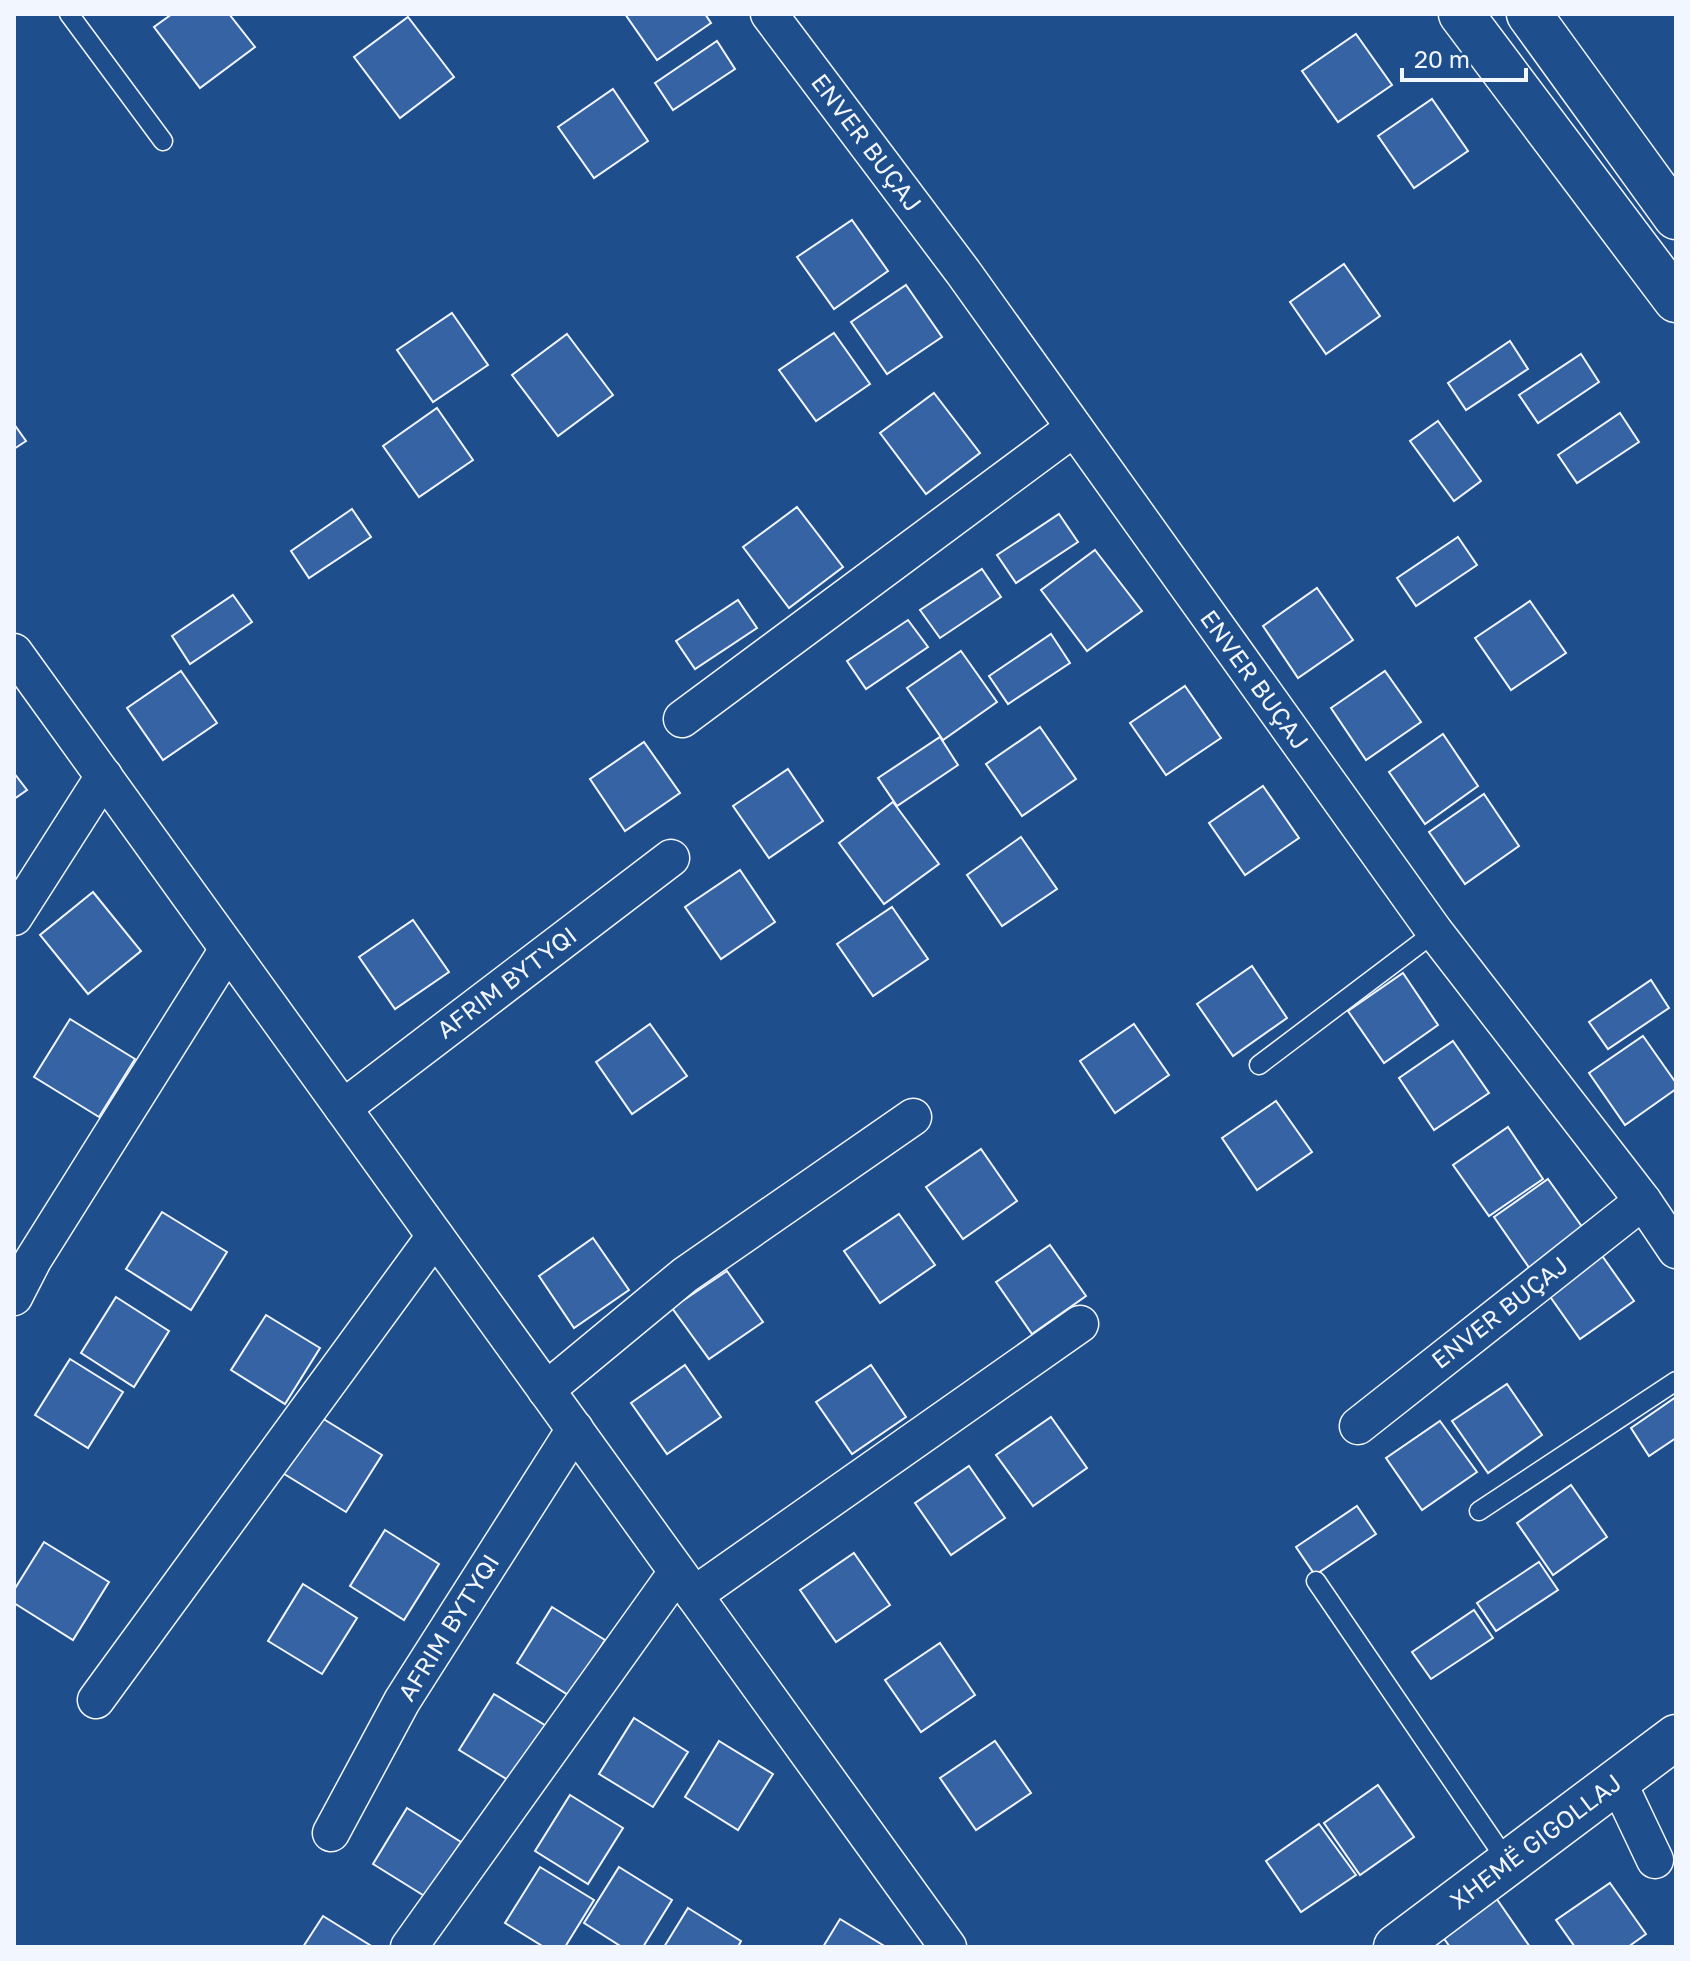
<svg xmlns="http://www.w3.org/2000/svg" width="1690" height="1961" font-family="'Golos Text',sans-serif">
<rect width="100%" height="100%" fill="#1f4e8c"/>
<g fill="#3563a3" stroke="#f2f6ff" stroke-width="2">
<path d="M172,14h57l26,33 -55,41 -46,-61z"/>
<path d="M625,14h80l6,9 -54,37z"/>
<path d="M408,17l46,60 -54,41 -46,-61z"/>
<path d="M1356,34l36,51 -54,37 -36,-51z"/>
<path d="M717,41l18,28 -62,41 -18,-27z"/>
<path d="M613,89l35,52 -54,37 -36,-51z"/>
<path d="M1432,99l36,52 -54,37 -36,-52z"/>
<path d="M852,220l36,51 -54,38 -37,-52z"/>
<path d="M1344,264l36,52 -54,38 -36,-52z"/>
<path d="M906,285l36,52 -55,37 -36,-52z"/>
<path d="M452,313l36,52 -55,37 -36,-52z"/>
<path d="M834,333l36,51 -54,37 -37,-51z"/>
<path d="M567,334l46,61 -55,41 -46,-61z"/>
<path d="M1510,341l18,28 -62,41 -18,-27z"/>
<path d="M1581,354l18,28 -61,41 -19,-28z"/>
<path d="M934,393l46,60 -54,41 -46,-61z"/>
<path d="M437,408l36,52 -54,37 -36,-51z"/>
<path d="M1620,413l19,29 -62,41 -19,-28z"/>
<path d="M1438,421l43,60 -27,20 -44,-60z"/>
<path d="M14,424l12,17 -12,8z"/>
<path d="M797,507l46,60 -54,41 -46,-61z"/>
<path d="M352,509l19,28 -62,41 -18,-27z"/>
<path d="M1059,514l19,28 -62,41 -19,-28z"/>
<path d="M1458,537l19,28 -61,41 -19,-28z"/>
<path d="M1095,550l47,61 -55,40 -46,-61z"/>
<path d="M982,569l19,28 -61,41 -20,-28z"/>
<path d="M1317,588l36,52 -55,38 -35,-52z"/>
<path d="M233,595l19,27 -62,42 -18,-28z"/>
<path d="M738,600l19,28 -62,41 -19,-28z"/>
<path d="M1530,601l36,52 -55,37 -36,-52z"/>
<path d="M908,620l20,27 -62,42 -19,-28z"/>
<path d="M1051,634l19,29 -62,41 -19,-28z"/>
<path d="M961,651l36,51 -54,38 -36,-52z"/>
<path d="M181,671l36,52 -54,37 -36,-52z"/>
<path d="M1385,671l36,51 -55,38 -35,-52z"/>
<path d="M1185,686l36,52 -55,37 -36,-52z"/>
<path d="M1040,727l36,52 -54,37 -36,-52z"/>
<path d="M1443,734l35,52 -53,38 -36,-52z"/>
<path d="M940,737l18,28 -61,41 -19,-28z"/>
<path d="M644,742l36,51 -55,38 -35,-52z"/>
<path d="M788,769l35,52 -54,37 -36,-52z"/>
<path d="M14,773l13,17 -13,9z"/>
<path d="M1263,786l36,52 -54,37 -36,-52z"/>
<path d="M1484,794l35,52 -54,38 -36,-52z"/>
<path d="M893,802l46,62 -55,40 -45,-61z"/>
<path d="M1021,837l36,52 -55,37 -35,-51z"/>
<path d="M740,870l35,52 -54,37 -36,-52z"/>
<path d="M93,892l48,59 -53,43 -48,-59z"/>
<path d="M892,907l36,52 -55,37 -36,-52z"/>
<path d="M413,920l36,52 -54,37 -36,-52z"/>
<path d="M1252,966l35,52 -54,38 -36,-52z"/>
<path d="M1403,973l35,52 -54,38 -36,-52z"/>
<path d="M1651,980l18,28 -61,41 -19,-27z"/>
<path d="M70,1019l65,40 -36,58 -65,-40z"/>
<path d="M650,1024l37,52 -55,38 -36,-52z"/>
<path d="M1134,1024l35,51 -54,38 -35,-52z"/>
<path d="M1643,1036l33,47v6l-51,36 -36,-52z"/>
<path d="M1453,1041l36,52 -55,37 -35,-52z"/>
<path d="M1276,1101l36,51 -55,38 -35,-52z"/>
<path d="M1508,1127l35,52 -54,37 -36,-51z"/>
<path d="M981,1149l36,52 -54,38 -37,-52z"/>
<path d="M1548,1179l37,52 -55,38 -36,-52z"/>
<path d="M162,1212l65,40 -36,58 -65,-41z"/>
<path d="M899,1214l36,51 -55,38 -36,-52z"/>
<path d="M593,1238l36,52 -55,38 -35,-52z"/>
<path d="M1050,1245l36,51 -54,38 -36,-52z"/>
<path d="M1598,1250l36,51 -54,38 -36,-51z"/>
<path d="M727,1271l36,51 -54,37 -37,-51z"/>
<path d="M116,1297l53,34 -35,56 -53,-34z"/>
<path d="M266,1315l54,33 -35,56 -54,-34z"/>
<path d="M70,1359l53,33 -35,56 -53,-33z"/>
<path d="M685,1365l36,52 -54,37 -36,-51z"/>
<path d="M871,1365l35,52 -54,37 -36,-52z"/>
<path d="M1507,1384l35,51 -54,38 -36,-52z"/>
<path d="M1676,1397v41l-27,18 -18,-28z"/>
<path d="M317,1415l65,40 -36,57 -65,-40z"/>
<path d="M1051,1417l36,51 -54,38 -37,-51z"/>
<path d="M1440,1421l37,51 -55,38 -36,-52z"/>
<path d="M969,1466l36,52 -54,37 -36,-52z"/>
<path d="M1571,1485l36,52 -54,38 -36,-52z"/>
<path d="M1357,1506l19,28 -61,41 -19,-28z"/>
<path d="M385,1530l54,34 -35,56 -54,-34z"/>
<path d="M44,1542l65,40 -36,58 -59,-37v-13z"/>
<path d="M854,1553l36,52 -54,37 -36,-52z"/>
<path d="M1539,1562l19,28 -62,41 -19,-28z"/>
<path d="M303,1584l54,34 -35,56 -54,-33z"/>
<path d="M552,1607l53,33 -35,56 -53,-33z"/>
<path d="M1474,1610l19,28 -62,41 -19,-27z"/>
<path d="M940,1643l35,52 -54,37 -36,-52z"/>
<path d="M494,1694l54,33 -35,56 -54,-33z"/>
<path d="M634,1718l54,34 -35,55 -54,-33z"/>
<path d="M719,1741l54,33 -35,56 -53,-33z"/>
<path d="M995,1741l36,52 -55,37 -36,-52z"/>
<path d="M1378,1785l36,52 -54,38 -36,-52z"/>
<path d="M570,1795l53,33 -35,56 -53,-33z"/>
<path d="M407,1808l54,34 -35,55 -53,-33z"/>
<path d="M1319,1824l37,51 -55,37 -35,-51z"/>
<path d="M540,1867l54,33 -29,47h-21l-39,-24z"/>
<path d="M619,1867l53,33 -29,47h-21l-38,-24z"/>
<path d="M1610,1883l36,51 -18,13h-53l-19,-27z"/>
<path d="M1494,1895l36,52h-80l-10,-14z"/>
<path d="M688,1908l53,33 -3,6h-74z"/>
<path d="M323,1916l50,31h-70z"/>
<path d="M840,1919l46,28h-63z"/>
</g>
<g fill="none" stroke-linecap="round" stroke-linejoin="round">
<g stroke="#f2f6ff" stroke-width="21">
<g id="lane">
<path d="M69,14l94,127"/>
<path d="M1259,1065l176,-133"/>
<path d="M1479,1511l197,-130"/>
<path d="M1316,1581l193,283"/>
</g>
</g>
<g stroke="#f2f6ff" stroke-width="39">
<g id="street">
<path d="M769,14l194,258 472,660 208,269 33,49"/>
<path d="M14,652l934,1295"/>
<path d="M682,719l392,-291"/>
<path d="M14,917l90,-141"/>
<path d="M343,1108l328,-250"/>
<path d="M14,1297l19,-37 195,-311"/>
<path d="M546,1390l139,-115 228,-158"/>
<path d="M1358,1426l285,-225"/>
<path d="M694,1595l386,-271"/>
<path d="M96,1700l339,-464"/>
<path d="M1617,1780l38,80"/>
<path d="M331,1833l71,-132 173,-272"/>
<path d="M409,1947l268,-375"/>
</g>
</g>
<g stroke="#f2f6ff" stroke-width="47">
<g id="secondary">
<path d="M1461,14l215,286"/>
<path d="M1529,14l147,203"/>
<path d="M1396,1947l280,-210"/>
</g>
</g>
<use href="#lane" stroke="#1f4e8c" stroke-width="18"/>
<use href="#street" stroke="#1f4e8c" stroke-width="36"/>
<use href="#secondary" stroke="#1f4e8c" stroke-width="44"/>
</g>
<g text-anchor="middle" stroke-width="6" stroke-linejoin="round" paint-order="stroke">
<g font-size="24" fill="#f2f6ff" stroke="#1f4e8c">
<text transform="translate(866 143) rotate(53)" y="8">ENVER BUÇAJ</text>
<text transform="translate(1254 680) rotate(54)" y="8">ENVER BUÇAJ</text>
<text transform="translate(507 983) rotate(-37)" y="8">AFRIM BYTYQI</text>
<text transform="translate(1500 1313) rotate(-38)" y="8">ENVER BUÇAJ</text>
<text transform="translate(449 1628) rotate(-58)" y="8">AFRIM BYTYQI</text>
<text transform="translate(1536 1842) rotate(-37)" y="8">XHEMË GIGOLLAJ</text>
</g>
</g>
<rect width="1690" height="1961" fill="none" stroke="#f2f6ff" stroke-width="32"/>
<path d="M1402 68v12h124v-12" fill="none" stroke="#f2f6ff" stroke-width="4"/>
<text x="1414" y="68" font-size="24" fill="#f2f6ff" stroke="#1f4e8c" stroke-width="6" paint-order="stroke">20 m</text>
</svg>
